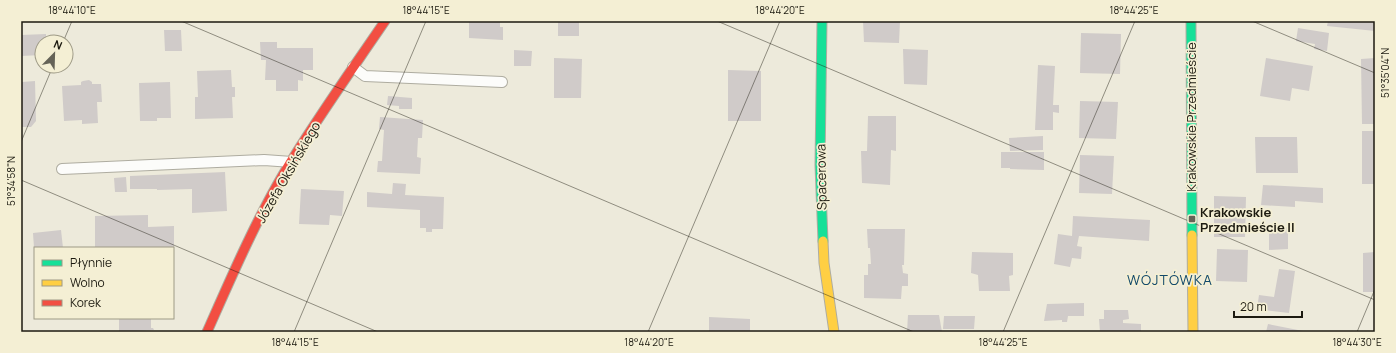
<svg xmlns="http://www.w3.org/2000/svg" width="1396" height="353" font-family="Manrope,sans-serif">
<rect width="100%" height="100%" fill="#edeadb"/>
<g fill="#d0cbc9">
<path d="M469,21h31v6h3v13l-34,-2z"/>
<path d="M863,21h37l-1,22 -35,-1z"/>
<path d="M1328,21h47v10l-48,-5z"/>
<rect x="558" y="22" width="21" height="14"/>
<path d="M1298,28l31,5 -2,18 -13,-2 1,-5 -19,-3z"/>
<path d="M164,30h17l1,21h-17z"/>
<path d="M1081,33l40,1 -1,40 -40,-1z"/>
<path d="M46,34v8h-4v13l-21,1v-21z"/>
<path d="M260,42h17v6h36v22h-10v11l-5,-1v11h-22v-11h-11l1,-20h-5z"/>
<path d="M903,49l25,1 -1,35 -23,-1z"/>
<path d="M514,50l18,1 -1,15h-17z"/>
<path d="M554,58l28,1 -1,39h-27z"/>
<path d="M1266,58l47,8 -4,25 -17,-3 -2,13 -30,-5z"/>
<path d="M1375,58v66h-13l-1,-65z"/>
<path d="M1038,65l17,1 -2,39h6v8l-6,-1v18h-18z"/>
<path d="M231,70l1,17h3v10h-3l1,21 -38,1v-22h3l-1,-26z"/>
<path d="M728,70l33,1v50h-33z"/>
<path d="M89,80l3,2v2h9l1,18h-5l1,21 -16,1v-4l-18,1 -2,-35 19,-1v-3l2,-1z"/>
<path d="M35,81l1,40 -5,6h-10l1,-45z"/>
<path d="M170,82l1,36h-14v3h-17l-1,-38z"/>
<path d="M388,96l24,2v11h-13v-3l-12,-1z"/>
<path d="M1080,101l38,1 -2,37 -37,-1z"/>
<path d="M868,116h28v35l-5,-1 -1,35 -28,-2 -1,-32h6z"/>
<path d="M380,117l43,3 -1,18h-4l-1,19 4,1 -1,16 -43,-2 1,-11h4l1,-16 1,-15 -5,-1z"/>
<rect x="1362" y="131" width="13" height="53"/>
<path d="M1043,136v14l-33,1 -1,-13z"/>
<path d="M1255,137h42l1,36h-42z"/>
<path d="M1001,152h43v18l-34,-1v-1h-9z"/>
<path d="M1080,155l34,1 -2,38 -33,-1z"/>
<path d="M225,172l2,39 -35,2v-24l-35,1v-1h-27v-13z"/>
<path d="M126,177l1,15h-12l-1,-14z"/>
<path d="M393,183l13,1 -1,11 39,2 -1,32h-11v3h-6v-4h-6v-18l-53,-3v-15l25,2z"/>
<path d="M1263,185l60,3v15l-28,-2v6l-34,-2z"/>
<path d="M301,189l43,2 -2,25 -12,-1 -1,10 -30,-1z"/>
<path d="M1214,196l32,1 -1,40h-31z"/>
<path d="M148,215v12l26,-1v22h-79v-32z"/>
<path d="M1073,216l77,4 -1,21 -70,-5 -2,10 5,1 -1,12 -9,-1 -2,9 -16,-3 4,-30 14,2z"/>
<path d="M1269,227h19v22l-19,1z"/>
<path d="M867,229h38l-1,36h-2l1,8 5,1v12h-6l-1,13 -37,-1v-23h4v-11h3l-1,-16h-2z"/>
<path d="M61,230l2,18h-29l-1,-15z"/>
<path d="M1217,249l31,1 -1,32 -31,-1z"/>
<path d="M972,252l41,1v22l-4,1 1,15h-31l-1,-16 -7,-2z"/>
<path d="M1375,252v40h-12v-39z"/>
<path d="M1279,269l16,2 -6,42 -32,-4 2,-14 15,2z"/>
<path d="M1084,303v13h-16l-1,6h-5v-2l-18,1 3,-17z"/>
<path d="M1104,310h24l1,9 -6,1v3l18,1v8h-41l-1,-13h5z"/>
<path d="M908,315h31l3,17h-35z"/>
<path d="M944,316h31l-1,13h-31z"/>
<path d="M709,317l41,2v13h-41z"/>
<path d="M119,318h32v10h2l1,2 -35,2z"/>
<path d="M1268,324l35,7v1h-37z"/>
</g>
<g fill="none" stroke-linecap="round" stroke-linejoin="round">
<g stroke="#aeaca0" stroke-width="12">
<g id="lane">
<path d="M353,67l12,9 137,6"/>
<path d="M62,169l202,-9 28,2"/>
</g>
</g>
<g stroke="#aeaca0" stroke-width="11">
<g id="fast">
<path d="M822,21l-2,144 3,76"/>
<path d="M1191,21l1,214"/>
</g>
</g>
<g stroke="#aeaca0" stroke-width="11">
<g id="slow">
<path d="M1192,235l1,97"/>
<path d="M823,241l1,22 10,69"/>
</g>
</g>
<g stroke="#aeaca0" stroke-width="11">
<path id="jam" d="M207,332c24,-54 47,-108 77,-159 31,-52 67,-102 101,-152"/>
</g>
<use href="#lane" stroke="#fcfcfa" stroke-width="10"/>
<use href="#fast" stroke="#16e098" stroke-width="9"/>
<use href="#slow" stroke="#ffcf43" stroke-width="9"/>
<use href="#jam" stroke="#f24e42" stroke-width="9"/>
</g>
<path fill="none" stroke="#1c1a10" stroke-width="1" stroke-opacity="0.45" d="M181,21l733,311M717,21l658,279M1252,21l123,52M63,42l9,-21M21,142l32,-76M21,180l357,152M294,332l132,-311M648,332l132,-311M1003,332l132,-311M1357,332l18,-43"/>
<rect fill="#656357" stroke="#f4efd4" stroke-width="1.5" x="1188" y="215" width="8" height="8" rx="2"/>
<g text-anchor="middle" stroke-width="3.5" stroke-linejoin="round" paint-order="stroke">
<g font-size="13" fill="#1c1a10" stroke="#f4efd4">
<text transform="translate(1191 117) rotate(-90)" y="5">Krakowskie Przedmieście</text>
<text transform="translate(288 172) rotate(-60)" y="5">Józefa Oksińskiego</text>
<text transform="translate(821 177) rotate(-91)" y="5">Spacerowa</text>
</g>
<g font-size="13" font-weight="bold" fill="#1c1a10" stroke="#f4efd4" text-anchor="start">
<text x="1200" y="217">Krakowskie<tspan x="1200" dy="15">Przedmieście II</tspan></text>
</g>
<g font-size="14" letter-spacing="1" fill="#12496b" stroke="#f4efd4">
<text x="1170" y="285">WÓJTÓWKA</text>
</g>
</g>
<rect width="1396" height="353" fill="none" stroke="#f4efd4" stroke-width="44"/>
<rect x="34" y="247" width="140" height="72" fill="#f4efd4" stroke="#9e9a86"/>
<rect x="42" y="260" width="20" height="6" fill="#16e098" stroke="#9e9a86"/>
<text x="70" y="267" font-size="12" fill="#1c1a10">Płynnie</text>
<rect x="42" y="280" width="20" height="6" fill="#ffcf43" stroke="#9e9a86"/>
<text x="70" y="287" font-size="12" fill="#1c1a10">Wolno</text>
<rect x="42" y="300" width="20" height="6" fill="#f24e42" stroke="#9e9a86"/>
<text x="70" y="307" font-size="12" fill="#1c1a10">Korek</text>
<g transform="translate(54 54) rotate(23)"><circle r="19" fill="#f4efd4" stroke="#9e9a86"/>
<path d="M0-3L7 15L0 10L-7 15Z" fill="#656357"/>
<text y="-6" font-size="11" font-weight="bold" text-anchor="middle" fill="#1c1a10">N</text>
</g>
<path d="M1234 311v6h68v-6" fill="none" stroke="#1c1a10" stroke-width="2"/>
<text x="1240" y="311" font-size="12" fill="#1c1a10" stroke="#f4efd4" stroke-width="3" paint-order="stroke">20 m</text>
<rect x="22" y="22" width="1352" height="309" fill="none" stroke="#1c1a10" stroke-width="1.5"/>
<g font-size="10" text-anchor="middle" fill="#1c1a10">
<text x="72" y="14">18°44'10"E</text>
<text x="426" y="14">18°44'15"E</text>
<text x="780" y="14">18°44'20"E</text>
<text x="1134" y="14">18°44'25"E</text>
<text transform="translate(1385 73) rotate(-90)" y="4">51°35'04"N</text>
<text transform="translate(11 181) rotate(-90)" y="4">51°34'58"N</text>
<text x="295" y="346">18°44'15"E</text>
<text x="649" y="346">18°44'20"E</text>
<text x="1003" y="346">18°44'25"E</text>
<text x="1357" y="346">18°44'30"E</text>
</g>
</svg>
